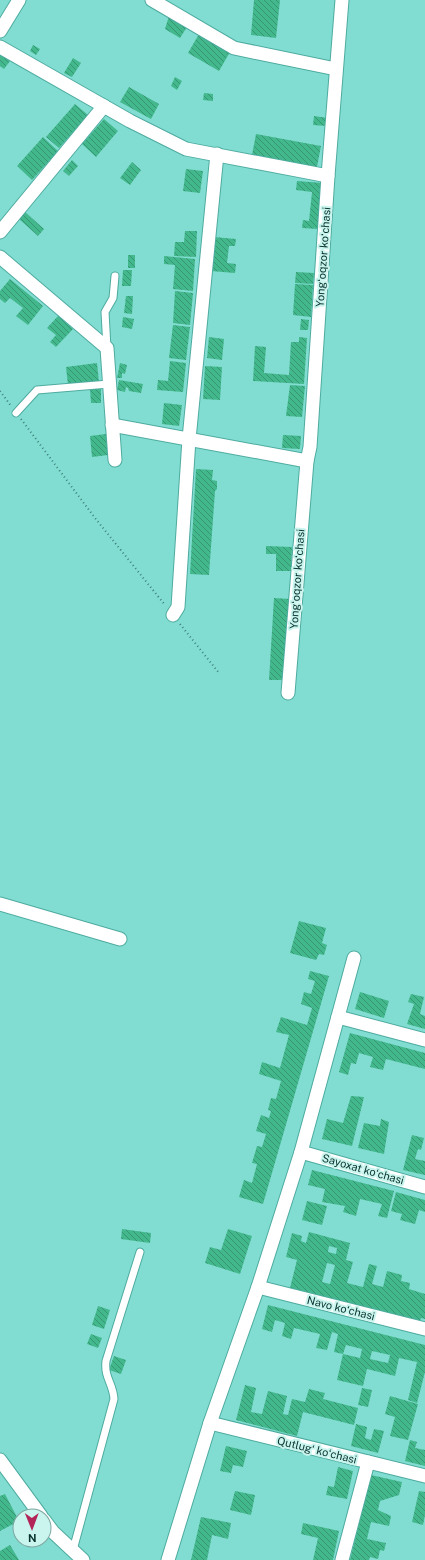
<svg xmlns="http://www.w3.org/2000/svg" width="425" height="1560" font-family="'Public Sans',sans-serif">
<defs>
<pattern id="building-back-hatch" width="6" height="6" patternUnits="userSpaceOnUse"><rect width="6" height="6" fill="#43b88c"/><path d="M-1 5l2 2M0 0l6 6M5-1l2 2" fill="none" stroke="#369673"/></pattern>
</defs>
<rect width="100%" height="100%" fill="#81ddd1"/>
<g fill="url(#building-back-hatch)" fill-rule="evenodd">
<path d="M254,0h26l-4,38 -25,-3z"/>
<path d="M169,16l18,11 -7,11 -15,-9z"/>
<path d="M199,34l31,18 -11,19 -31,-18z"/>
<path d="M33,45l7,4 -4,6 -6,-4z"/>
<path d="M0,53l10,8 -6,8 -4,-3z"/>
<path d="M73,58l8,5 -9,14 -8,-4z"/>
<path d="M175,77l7,4 -5,9 -6,-4z"/>
<path d="M129,87l30,17 -8,15 -31,-17z"/>
<path d="M204,93l9,1v7l-10,-1z"/>
<path d="M75,104l13,11 -29,33 -13,-11z"/>
<path d="M314,116l14,2 -1,8 -14,-1z"/>
<path d="M104,119l14,12 -22,26 -14,-13z"/>
<path d="M256,134l65,12 -4,21 -65,-12z"/>
<path d="M43,137l15,14 -26,29 -15,-14z"/>
<path d="M72,160l6,6 -9,10 -6,-5z"/>
<path d="M132,162l9,8 -11,15 -10,-7z"/>
<path d="M186,169l17,2 -3,22 -17,-2z"/>
<path d="M297,181l26,2 -5,46 -16,-1 1,-8 6,1 3,-29 -16,-2z"/>
<path d="M24,211l20,18 -6,7 -20,-18z"/>
<path d="M185,231h12l-1,26 -22,-1 1,-14h9z"/>
<path d="M214,237l22,2 -1,7h-6l-2,17 9,1 -1,9 -24,-2z"/>
<rect x="128" y="255" width="7" height="13"/>
<path d="M164,256l31,3 -2,32 -20,-2 2,-24 -11,-1z"/>
<path d="M123,270h9l-1,16h-9z"/>
<path d="M296,272l18,1 -1,11 -18,-1z"/>
<path d="M10,279l33,27 -15,19 -12,-9 7,-8 -13,-10 -5,5 -5,-4v-8z"/>
<path d="M295,284l18,1 -2,32 -18,-2z"/>
<path d="M175,291l18,2 -3,32 -17,-2z"/>
<path d="M126,296h7l-1,18 -8,-1z"/>
<path d="M58,316l15,13 -17,18 -6,-5 6,-7 -9,-7z"/>
<path d="M123,317l11,2 -2,10 -10,-2z"/>
<path d="M301,319l8,1 -1,10h-8z"/>
<path d="M173,325l17,2 -4,33 -17,-2z"/>
<path d="M209,337l15,2 -2,21 -15,-2z"/>
<path d="M299,337l8,1 -3,46 -51,-3 2,-35 11,1 -2,26 25,2 2,-33h8z"/>
<path d="M170,361l16,2 -3,29 -26,-2 1,-10 10,1z"/>
<path d="M97,363l2,19 -31,3 -2,-18z"/>
<path d="M120,363l7,2 -2,9 -3,-1v5h-5z"/>
<path d="M205,366l17,1 -2,33 -17,-1z"/>
<path d="M119,380l24,4 -2,9 -12,-2 -1,-3 -2,-1 -1,5 -8,-2z"/>
<path d="M290,385l15,1 -3,31 -16,-1z"/>
<path d="M101,388v15h-10l-1,-14z"/>
<path d="M164,403l18,2 -3,21 -17,-2z"/>
<path d="M106,434l2,21 -16,2 -2,-21z"/>
<path d="M283,435l18,1 -1,13 -18,-1z"/>
<path d="M196,469l17,1 -1,10 5,1v8l-2,2 -6,84 -19,-1z"/>
<path d="M266,546l26,1 -1,24h-15v-17h-10z"/>
<path d="M274,598l16,1 -5,81h-16z"/>
<path d="M299,921l27,7 -4,15 5,2 -3,10 -5,-1 -3,6 -26,-7z"/>
<path d="M310,971l19,5 -66,228 -24,-7 5,-17 8,3 5,-19 -5,-1 5,-17 5,1 4,-13 -10,-3 5,-16 8,3 2,-7 -3,-1 3,-12 5,1 5,-18 -22,-7 3,-12 18,6 9,-33 -13,-3 5,-15 26,8 5,-17 -11,-4 3,-12 7,2 4,-13 -7,-2z"/>
<path d="M360,992l29,9 -5,17 -29,-9z"/>
<path d="M411,994l13,3 -4,17 5,2v13l-18,-5 7,-20 -6,-2z"/>
<path d="M350,1033l75,20v16l-39,-10 -3,11 -13,-3 3,-10 -14,-4 -3,11 -5,-1 -3,12 -9,-3z"/>
<path d="M351,1096l13,1 -12,49 -30,-7 5,-20 16,4z"/>
<path d="M381,1119l8,3 -5,32 -26,-6 6,-25 16,3z"/>
<path d="M412,1135l12,3 -3,12 -3,-1 -3,10 10,2v14l-22,-5z"/>
<path d="M312,1170l82,21 -7,27 -9,-2 4,-12 -22,-5 -4,17 -13,-4 2,-6 -23,-4 3,-13 -17,-4z"/>
<path d="M396,1192l29,8v12l-6,-2 -4,14 -15,-4 2,-6 -11,-3z"/>
<path d="M307,1201l20,5 -5,19 -20,-5z"/>
<path d="M122,1229l29,4 -1,10 -29,-4z"/>
<path d="M228,1229l24,7 -12,38 -35,-11 5,-16 11,3z"/>
<path d="M309,1232l41,11 -4,17 7,2 -6,21 16,4 6,-23 8,2 -5,18 11,3 4,-16 15,4 -1,6 9,2 -1,6 16,5v25l-4,-1 -1,4 -130,-34 7,-28 -11,-3 6,-24 10,3 -1,5 5,2zM329,1246l8,2 -1,6 -8,-2zM327,1263l8,2 -5,19 -8,-2z"/>
<path d="M268,1305l157,40v27l-8,31 -9,-3 9,-38 -18,-4 -4,18 -28,-7 -4,17 -26,-6 6,-26 17,4 2,-9 -16,-4 -3,9 -9,-2 4,-18 -6,-2 -5,18 -11,-2 4,-14 -26,-6 -3,11 -9,-3 3,-13 -10,-3 -3,12 -10,-3zM372,1351l18,4 -2,8 -18,-4z"/>
<path d="M98,1306l12,4 -6,19 -12,-4z"/>
<path d="M91,1334l11,4 -4,10 -11,-4z"/>
<path d="M114,1356l12,4 -5,14 -12,-4z"/>
<path d="M245,1385l11,3 -5,24 11,2 6,-23 19,5 -4,18 5,1 4,-16 13,3 4,-13 16,4 -2,6 35,9 -4,17 -51,-13 -6,24 -61,-16z"/>
<path d="M362,1388l10,2 -4,17 -10,-2z"/>
<path d="M390,1396l28,8 -10,36 -18,-4 5,-19 -10,-3z"/>
<path d="M356,1424l11,3 -2,11 6,2 3,-11 10,2 -6,22 -27,-7z"/>
<path d="M410,1440l7,2 -2,6 10,2v16l-20,-5z"/>
<path d="M226,1446l21,5 -4,16 -10,-2 -2,8 -11,-2z"/>
<path d="M338,1467l15,4 -6,28 -21,-4 2,-9 6,1z"/>
<path d="M371,1475l31,7 -3,13 -19,6 -2,9 13,6 -2,10 -18,-4 -4,17 19,4 -2,8 -4,-1 -2,9 -8,-2 -1,3h-19z"/>
<path d="M235,1491l20,4 -4,20 -21,-5z"/>
<path d="M419,1491l6,1v23l-2,10 -11,-3z"/>
<path d="M5,1494l14,27 -19,10v-35z"/>
<path d="M201,1517l30,6 -3,16 -16,-4 -5,25h-16z"/>
<path d="M303,1523l36,8 -6,29h-20l5,-22 -17,-4z"/>
<path d="M10,1545l9,15h-19v-9z"/>
</g>
<g fill="none" stroke-linecap="round" stroke-linejoin="round">
<g stroke="#4eaba0" stroke-width="9">
<g id="service">
<path d="M107,348l-2,-36 8,-14 2,-22"/>
<path d="M16,413l21,-23 72,-6"/>
<path d="M73,1550l41,-151c-1,-16 -10,-21 -8,-38l34,-109"/>
</g>
</g>
<g stroke="#4eaba0" stroke-width="15">
<g id="minor">
<path d="M152,0l82,48 102,21"/>
<path d="M0,31l19,-31"/>
<path d="M0,47l130,74 56,28 142,27 -18,271 -3,14 -19,232"/>
<path d="M328,176l14,-176"/>
<path d="M0,232l104,-126"/>
<path d="M0,257l107,91 8,112"/>
<path d="M112,425l195,36"/>
<path d="M173,615l5,-8 11,-168 28,-285"/>
<path d="M0,904l120,35"/>
<path d="M338,1017l87,23"/>
<path d="M301,1152l124,35"/>
<path d="M258,1287l167,42"/>
<path d="M210,1423l215,53"/>
<path d="M0,1460l41,56"/>
<path d="M44,1520l9,12 30,28"/>
<path d="M168,1560l42,-137 48,-136 43,-135 53,-194"/>
<path d="M342,1560l26,-98"/>
</g>
</g>
<g stroke="#408179" stroke-width="2" stroke-dasharray="1 3" stroke-linecap="butt">
<path d="M0,391l11,15"/>
<path d="M21,419l74,99 70,87"/>
<path d="M180,624l39,49"/>
</g>
<use href="#service" stroke="#fff" stroke-width="7"/>
<use href="#minor" stroke="#fff" stroke-width="13"/>
</g>
<g text-anchor="middle" stroke-width="4" stroke-linejoin="round" paint-order="stroke">
<g font-size="11" fill="#09322e" stroke="#caf5ee">
<text transform="translate(323 257) rotate(-86)" y="4">Yongʻoqzor koʻchasi</text>
<text transform="translate(297 579) rotate(-86)" y="4">Yongʻoqzor koʻchasi</text>
<text transform="translate(363 1169) rotate(16)" y="4">Sayoxat koʻchasi</text>
<text transform="translate(341 1308) rotate(14)" y="4">Navo koʻchasi</text>
<text transform="translate(317 1450) rotate(14)" y="4">Qutlugʻ koʻchasi</text>
</g>
</g>
<g transform="translate(32 1528) rotate(179)"><circle r="19" fill="#caf5ee" stroke="#7da7a1"/>
<path d="M0-3L7 15L0 10L-7 15Z" fill="#b32459"/>
<text y="-6" font-size="11" font-weight="bold" text-anchor="middle" fill="#09322e">N</text>
</g>
</svg>
